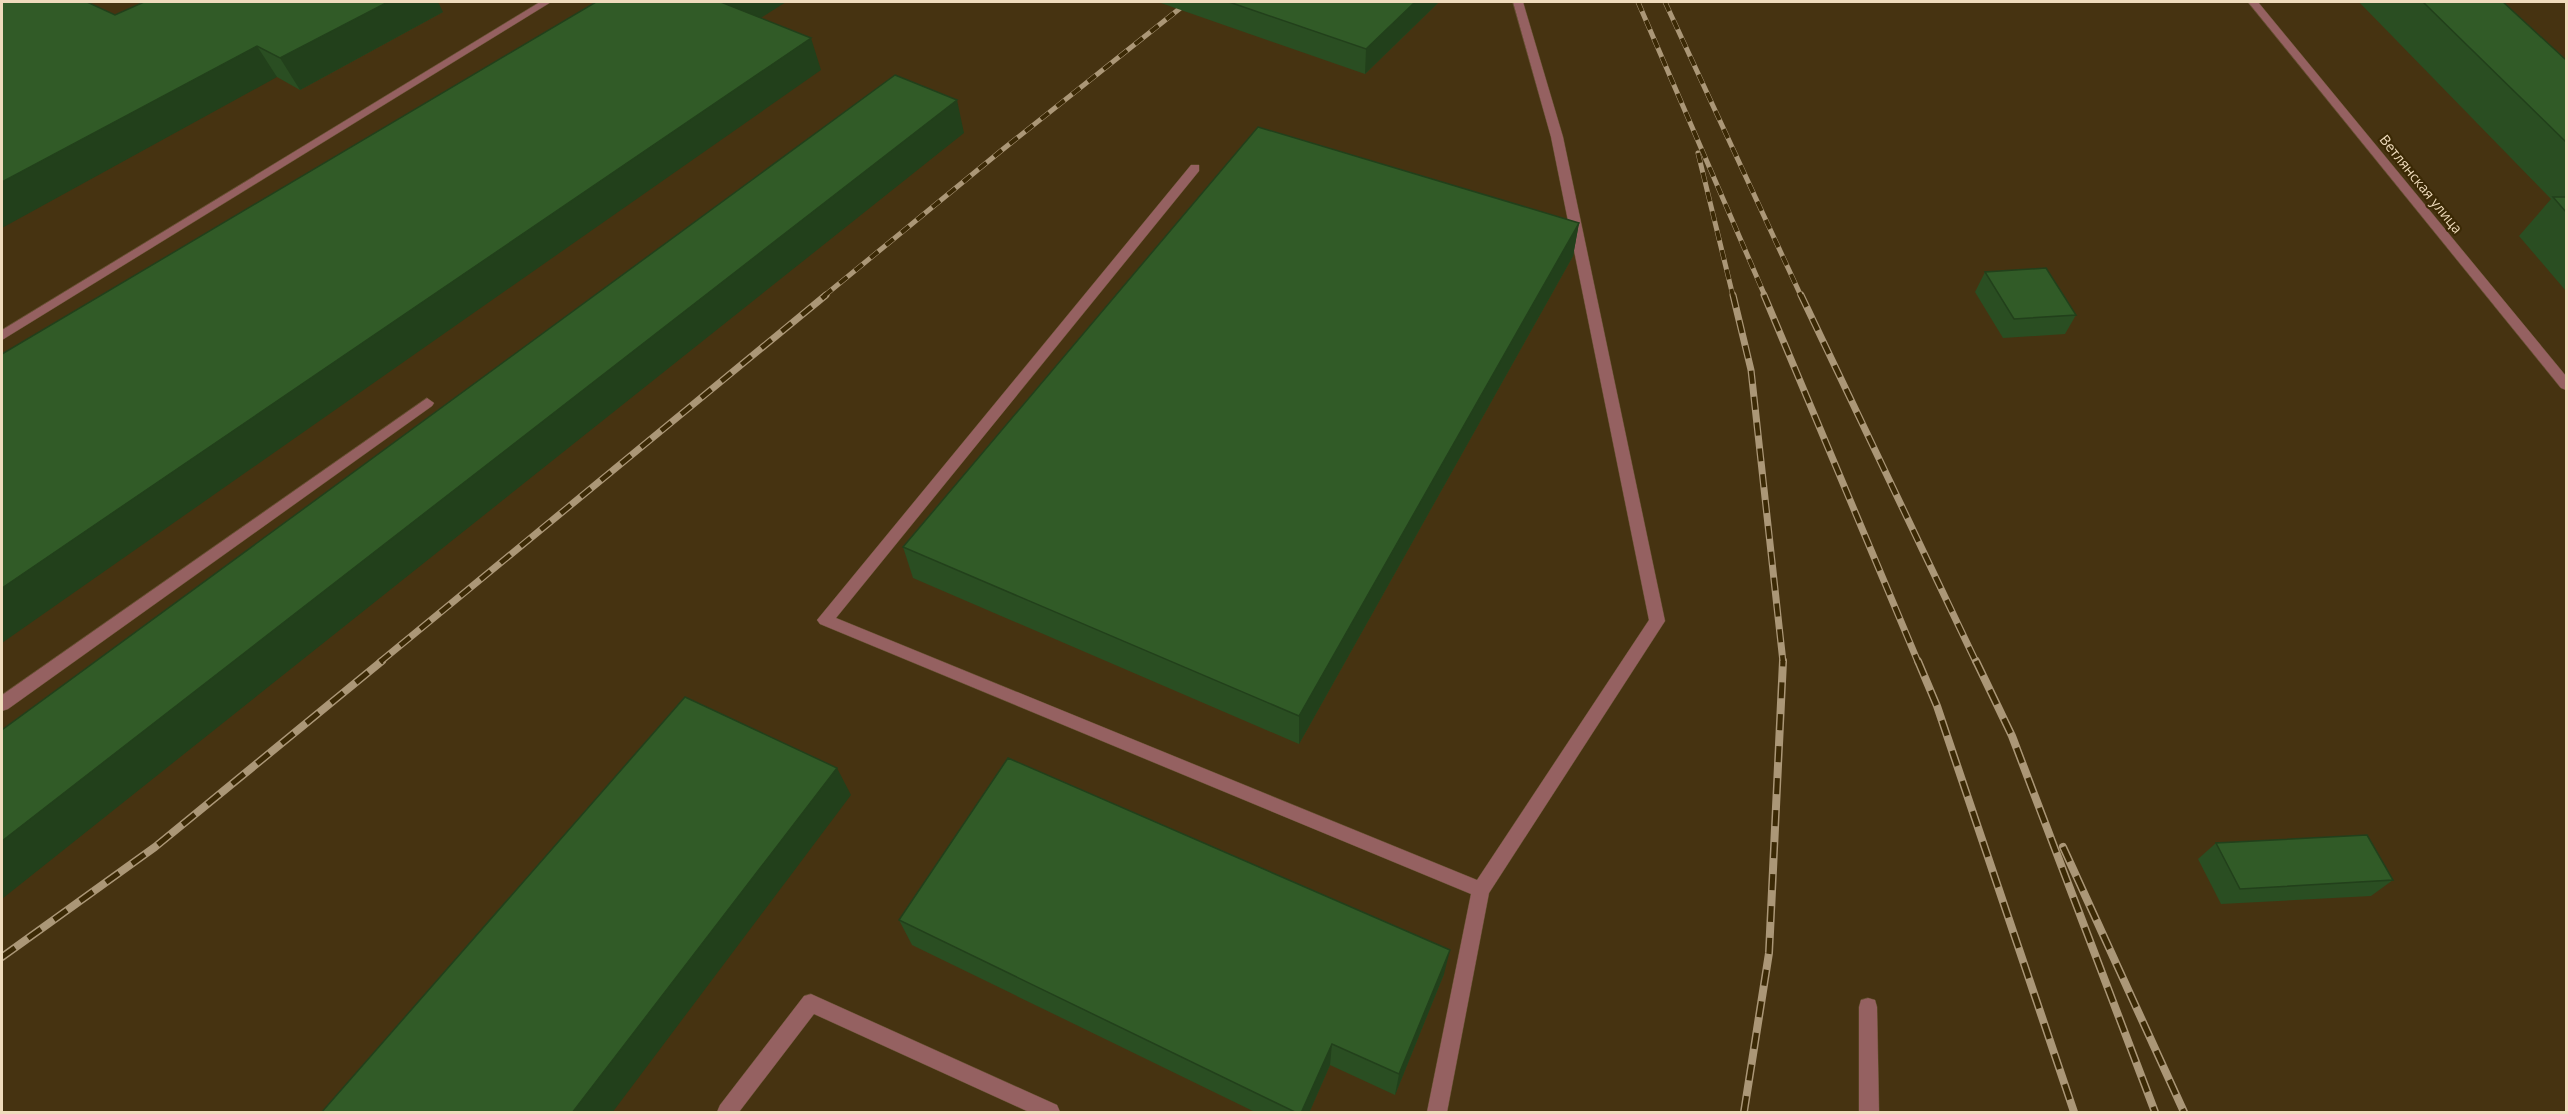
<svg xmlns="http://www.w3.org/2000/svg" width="2568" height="1114" font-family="'Open Sans',sans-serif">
<rect width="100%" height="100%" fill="#463311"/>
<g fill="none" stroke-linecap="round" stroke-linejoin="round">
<g stroke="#645130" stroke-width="1">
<g id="minor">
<path d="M540,2h11l-549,338v-10z"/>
<path d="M1513,2h10l40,135 102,484 -176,272 -42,219h-20l44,-218 -651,-270 -3,-4 374,-455h8v6l-363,447 641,262 172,-260 -98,-483z"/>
<path d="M2248,2h10l308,374v14l-5,-2z"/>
<path d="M427,398l7,5 -2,3 -424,303 -6,2v-16z"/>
<path d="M811,994l246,111 3,7h-31l-215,-98 -75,98h-22l3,-7 84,-109z"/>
<path d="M1868,998l7,2 2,7 2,105h-20v-105l2,-7z"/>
</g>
</g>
<use href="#minor" fill="#956161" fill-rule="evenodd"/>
<g stroke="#ab9777" stroke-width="5">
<g id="rail-far2">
<path d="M1638,2l127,294"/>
<path d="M1665,2l136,294"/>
<path d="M1698,153l35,143"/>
<path d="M824,296l178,-146 186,-148"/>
</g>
</g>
<g stroke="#ab9777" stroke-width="7">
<g id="rail-far1">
<path d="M1733,295l18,75 32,292"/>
<path d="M1764,295l154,367"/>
<path d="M1801,295l175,367"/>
<path d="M380,662l446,-367"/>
</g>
</g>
<g stroke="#ab9777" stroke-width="8">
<g id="rail">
<path d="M1918,661l19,45 137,406"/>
<path d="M1976,661l36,75 143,376"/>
<path d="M2063,847l121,265"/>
<path d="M2,957l153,-110 227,-186"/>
<path d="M1744,1112l25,-159 14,-292"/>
</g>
</g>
<use href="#rail-far2" stroke="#3b2905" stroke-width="4" stroke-dasharray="10" stroke-linecap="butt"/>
<use href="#rail-far1" stroke="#3b2905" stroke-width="4.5" stroke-dasharray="13" stroke-linecap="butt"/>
<use href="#rail" stroke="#3b2905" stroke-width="5" stroke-dasharray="16" stroke-linecap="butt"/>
</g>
<g fill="#2a4e22">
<path d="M1158,2h281l-74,72z"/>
<path d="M2359,2h144l63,58v231l-47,-55 32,-37z"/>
<path d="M443,12l-143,78 -23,-13 -162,-62z"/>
<path d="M1579,223l-6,33 -274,488 -386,-166 -10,-31z"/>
<path d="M1985,272l91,43 -11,19 -62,4 -28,-46z"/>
<path d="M2216,843l177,37 -22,16 -150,8 -23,-45z"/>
<path d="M899,920l545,54 -49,121 -65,-30 -21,48h-52l-345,-168z"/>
</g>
<g fill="#22401b">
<path d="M388,2h50l5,10 -143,78 -20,-32z"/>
<path d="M725,2h61l-52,33 -11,-32z"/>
<path d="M1415,2h24l-74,72 1,-25z"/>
<path d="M811,38l10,32 -819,573v-55z"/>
<path d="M257,46l20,31 -275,151v-46z"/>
<path d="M957,100l7,33 -962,766v-58z"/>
<path d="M1579,223l-6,33 -274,488v-28z"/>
<path d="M837,768l14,27 -239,318h-40z"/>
<path d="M1450,950l-6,24 -49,121 4,-21z"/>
<path d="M1332,1044l-2,21 -21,48h-8z"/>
</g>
<g fill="#315b27" stroke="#22401b" stroke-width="1.5">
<path d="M2,2h85l28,13 29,-13h244l-108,56 -23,-12 -255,136z"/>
<path d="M596,2h129l-2,1 88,35 -809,550v-234z"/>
<path d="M1229,2h186l-49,47z"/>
<path d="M2423,2h80l63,58v82z"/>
<path d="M895,75l62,25 -955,741v-111z"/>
<path d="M1258,127l321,96 -280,493 -396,-169z"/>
<path d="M2553,197h13v15z"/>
<path d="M2046,268l30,47 -62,4 -29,-47z"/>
<path d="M685,697l152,71 -265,345h-251z"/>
<path d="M1008,758l442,192 -51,124 -67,-30 -31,69h-4l-398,-193z"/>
<path d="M2367,835l26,45 -153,9 -24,-46z"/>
</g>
<g text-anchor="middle" stroke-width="4.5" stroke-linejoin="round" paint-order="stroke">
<g font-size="14" fill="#efdbbc" stroke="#3b2905">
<text transform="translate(2421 184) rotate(51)" y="5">Ветлянская улица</text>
</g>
</g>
<rect width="2568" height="1114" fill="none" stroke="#efdbbc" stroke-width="6"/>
</svg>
